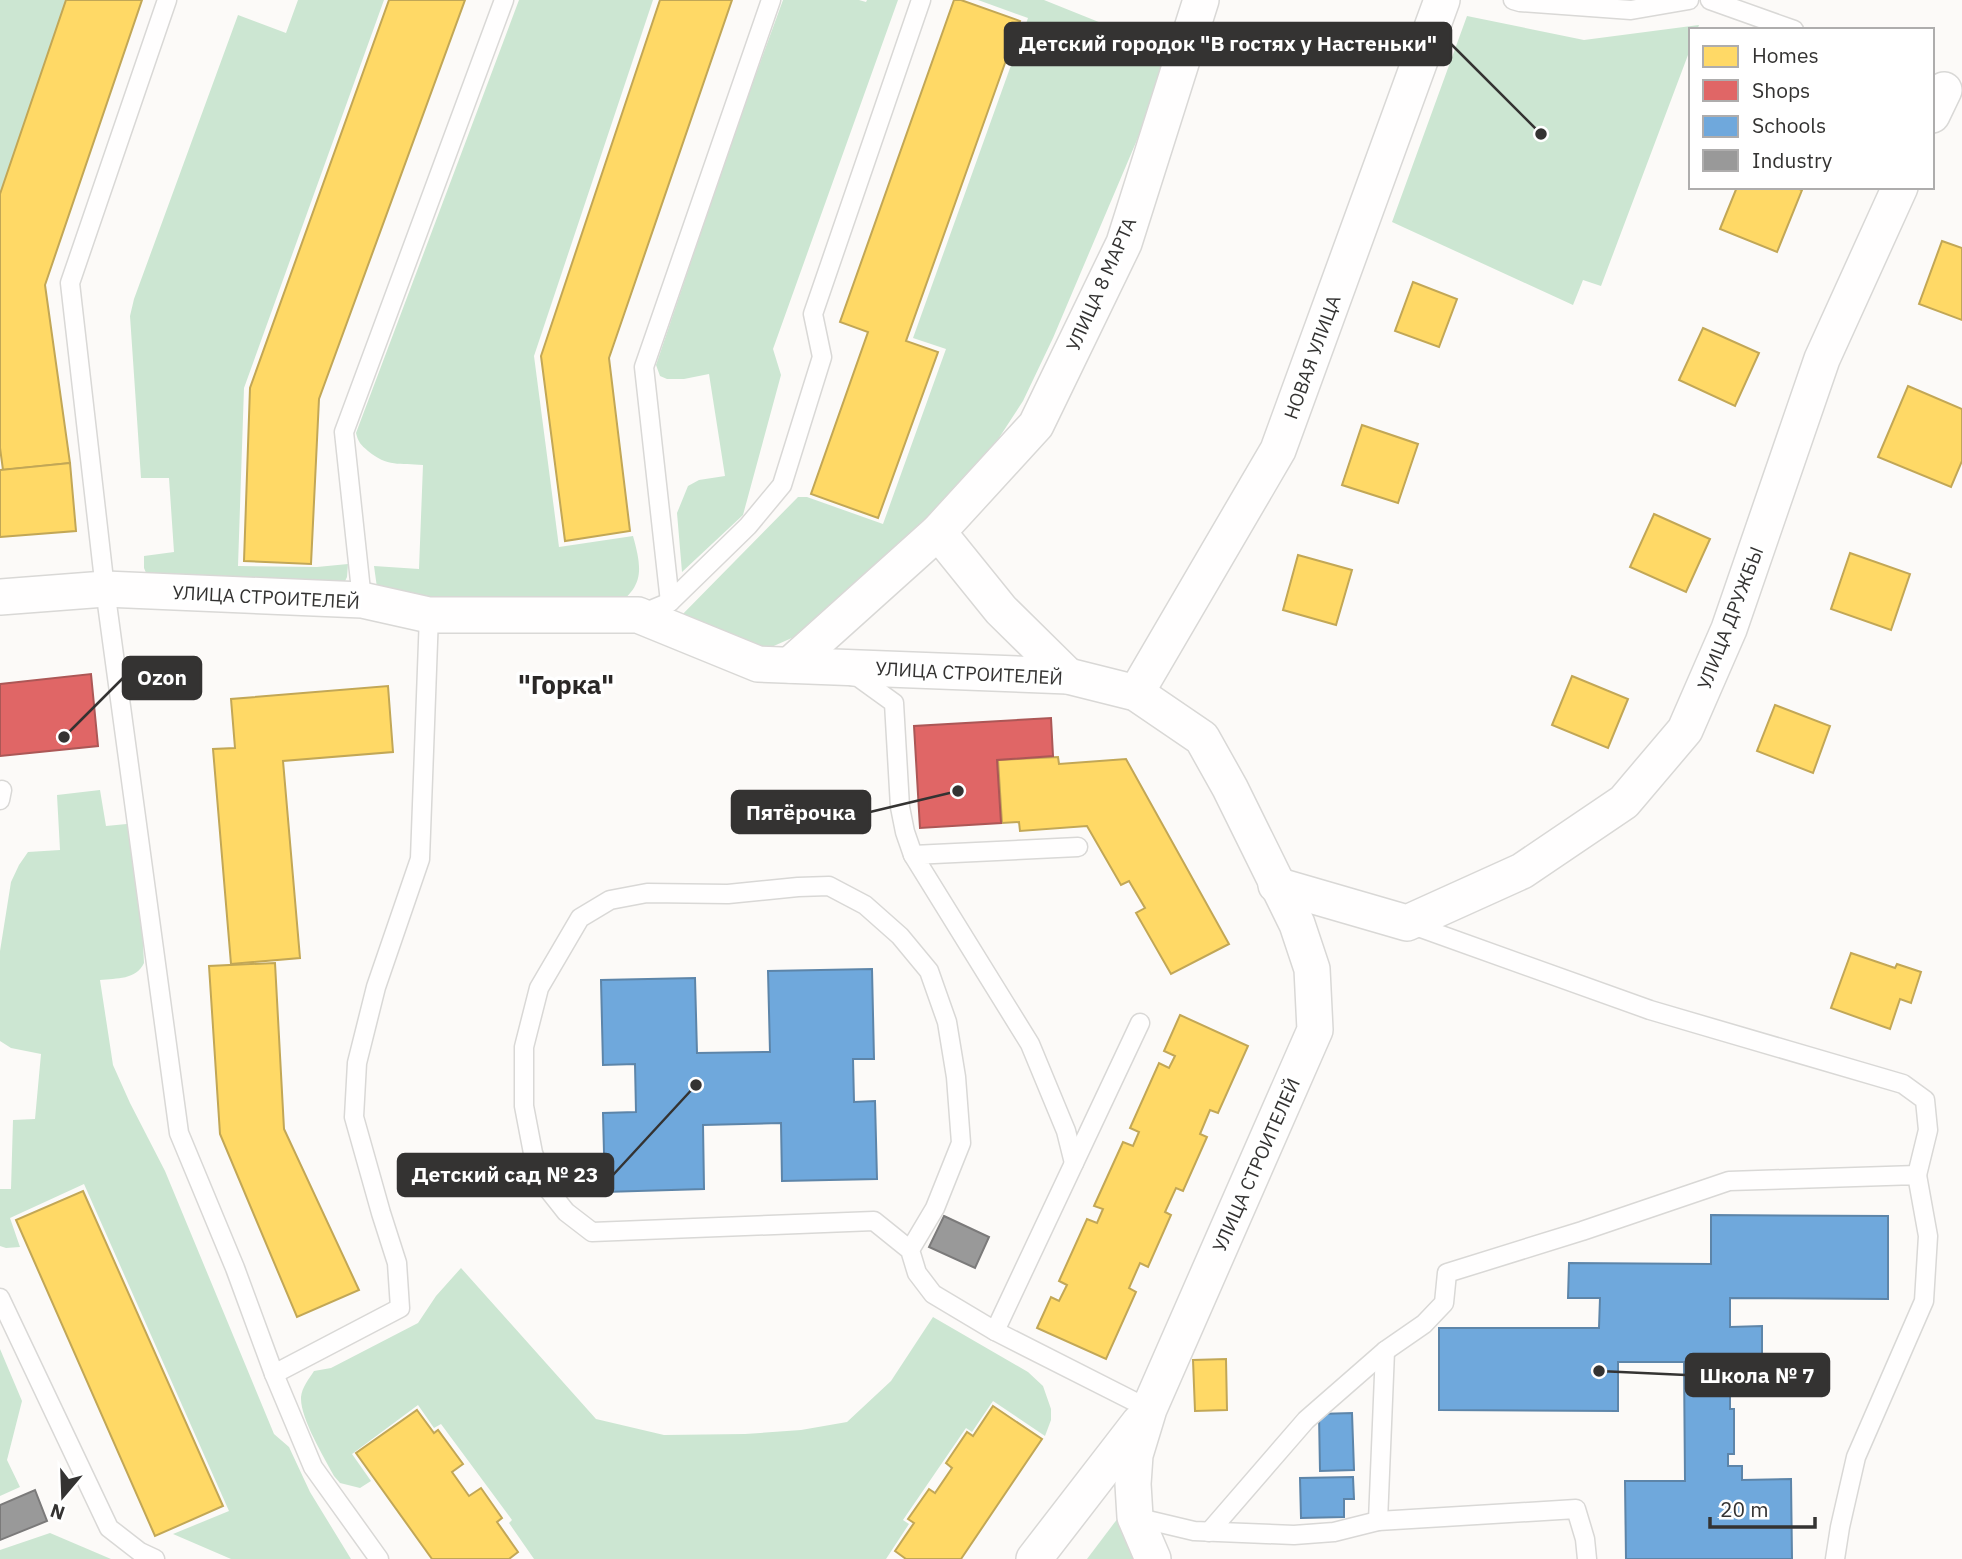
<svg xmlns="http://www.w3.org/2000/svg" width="1962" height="1559" font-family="'IBM Plex Sans',sans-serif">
<rect width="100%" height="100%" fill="#fcfaf8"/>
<g fill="#cce6d2">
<path d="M0,0h66l-66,194z"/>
<path d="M298,0h86l-140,388 -6,178 79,1 31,-3 -1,13 -7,15 -191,-12 -5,-12v-12l30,-4 -5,-74h-28l-11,-162 4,-17 104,-284 48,18z"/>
<path d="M519,0h134l-119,356 25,191 74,-11c10,36 11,52 -23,74l-232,-15 -4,-29 45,3 4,-104c-23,-2 -36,2 -55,-14 -7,-6 -10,-9 -12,-18z"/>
<path d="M783,0h76l7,2 1,-2h31l-125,349 8,26 -38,140 -61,57 -5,-59 11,-27 11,-6 26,-4 -16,-102 -25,5h-17l-7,-3 -4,-11 81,-239z"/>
<path d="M978,0h66l117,47 4,12 -17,55 -95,224 -30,63 -28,43 -39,49 -153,140 -36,16 -93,-26 124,-126h9l76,27 63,-175 -33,-11 115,-320z"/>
<path d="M1467,16l117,24 115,-15 -2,5h-6v17l-90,239 -18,-6 -10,25 -181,-83z"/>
<path d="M100,790l6,36 31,-3 7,140c-8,17 -27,15 -44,17l13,85 17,38 35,68 109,263 15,13 21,45 41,67h-120l-58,-25 56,-23 -145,-327 -74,34 10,29 -14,1 -6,-2v-57h11l2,-69 22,-1 6,-65 -30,-6 -11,-7v-90l11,-69 8,-17 9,-13 32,-2 -3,-55z"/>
<path d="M461,1268l135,151 68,16 81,-1 56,-4 46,-8 44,-41 42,-64 95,55 15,14 8,23v11l-6,16 -52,-35 -21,31 -6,-4 -63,92 6,4 -23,35h-352l-25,-36 3,-3 -71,-96 -7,4 -16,-23 -66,49 19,27 -11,7 -20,-5 -6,-7c-10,-19 -34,-58 -33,-79 1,-10 8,-18 13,-26l17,-3 87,-45 18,-27z"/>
<path d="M0,1349l22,52 -15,59 13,27 -20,9z"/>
<path d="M1118,1518l16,41h-47z"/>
<path d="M50,1533l61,26h-111v-9z"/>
</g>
<g fill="#ffd966" stroke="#c2a756" stroke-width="2">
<path d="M66,0h76l-97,285 25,178 -67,7 -3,-22v-254z"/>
<path d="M389,0h76l-146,399 -8,165 -67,-3 6,-173z"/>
<path d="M660,0h72l-123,358 21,173 -65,10 -24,-185z"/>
<path d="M954,0h7l59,21 -114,320 32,11 -60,166 -67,-24 57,-162 -28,-10z"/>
<path d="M1737,187h57l8,3 -25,62 -57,-23z"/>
<path d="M1942,241l20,7v72l-43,-16z"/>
<path d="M1413,282l44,17 -18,48 -44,-16z"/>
<path d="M1703,328l56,25 -24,53 -56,-26z"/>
<path d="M1908,386l54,23v52l-11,26 -73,-30z"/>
<path d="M1362,425l56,19 -20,59 -56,-18z"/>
<path d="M70,463l6,68 -76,6v-67z"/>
<path d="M1654,514l56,25 -24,53 -56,-25z"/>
<path d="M1850,553l60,21 -19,56 -60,-21z"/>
<path d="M1298,555l54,15 -16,55 -53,-15z"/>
<path d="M1572,676l56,23 -20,49 -56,-23z"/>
<path d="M388,686l5,66 -110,9 17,197 -69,6 -18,-215 22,-1 -4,-49z"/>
<path d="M1775,705l55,21 -17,47 -56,-22z"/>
<path d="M1058,757l1,7 67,-5 103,185 -58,30 -35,-61 9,-5 -16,-27 -8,4 -34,-59 -67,5 -1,-9 -17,1 -4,-63z"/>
<path d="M1851,953l44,15 2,-4 24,8 -10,31 -11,-4 -10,30 -59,-21z"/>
<path d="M275,963l9,166 75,161 -62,27 -77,-183 -11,-168z"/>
<path d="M1180,1015l68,31 -30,67 -8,-3 -10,24 7,3 -24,54 -7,-3 -11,24 6,3 -23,52 -8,-4 -11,25 7,4 -30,67 -69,-31 14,-31 8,4 8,-16 -8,-4 28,-62 10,4 6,-14 -9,-3 29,-64 10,4 6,-14 -9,-4 29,-65 10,5 6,-12 -11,-5z"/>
<path d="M83,1191l140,315 -68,30 -139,-316z"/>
<path d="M1226,1359l1,51 -32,1 -2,-51z"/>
<path d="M993,1406l49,33 -81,120h-55l-11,-8 19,-28 -6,-4 21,-30 6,4 17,-25 -6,-5 21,-31 6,4z"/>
<path d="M417,1410l17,23 4,-3 25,34 -11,8 17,24 12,-8 21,30 -5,4 21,30 -9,7h-77l-76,-106z"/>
</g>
<g fill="#e06666" stroke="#ac5756" stroke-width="2">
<path d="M91,674l7,72 -98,10v-72z"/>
<path d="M1051,718l2,38 -56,4 4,63 -81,5 -6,-102z"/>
</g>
<g fill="#6fa8dc" stroke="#5d85a9" stroke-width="2">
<path d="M872,969l2,90h-21l1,43 21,-1 2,78 -95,2 -1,-58 -78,2 1,64 -99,3 -2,-79 33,-1 -1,-48 -32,1 -2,-85 94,-2 2,75 73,-1 -2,-81z"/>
<path d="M1711,1215l177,1v83l-158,-1v29l32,-1v36h-32v47h4v45h-6v12h14v14l49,-1 1,80h-166l-1,-78h60l-1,-119h-66v49l-179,-1v-82h160l1,-30h-32l1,-35 142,1z"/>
<path d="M1352,1413l2,57 -34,1 -1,-57z"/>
<path d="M1353,1477l1,22h-10v18l-43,1 -1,-40z"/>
</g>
<g fill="#999" stroke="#7b7a7a" stroke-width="2">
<path d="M944,1216l45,21 -14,31 -46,-21z"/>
<path d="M35,1490l12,31 -47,19v-35z"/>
</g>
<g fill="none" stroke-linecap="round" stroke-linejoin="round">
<g stroke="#d9d8d6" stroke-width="21">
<g id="service">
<path d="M167,0l-97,283 35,306 74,544 56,135 39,106 39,93 66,92"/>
<path d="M1513,0l7,2 111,8 58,-10"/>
<path d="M1710,0l84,30"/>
<path d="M362,600l-18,-168 160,-432"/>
<path d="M670,602l-26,-235 127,-367"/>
<path d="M641,614l29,-12 78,-76 34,-41 40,-128 -9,-43 108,-314"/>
<path d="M851,676l7,1 36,26 6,104 5,25 8,23"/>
<path d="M0,800l2,-10"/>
<path d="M1410,924l240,86 253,74 22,16 3,30 -11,45"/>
<path d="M1074,1163l-8,-32 -36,-87 -117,-189 165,-8"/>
<path d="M910,1250l-36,-29 -282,11 -26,-20 -19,-24 -14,-35 -9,-47v-59l15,-59 41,-70 30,-18 37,-7 81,1 70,-7 31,-1 36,19 35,31 29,35 18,51 9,55 5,66 -26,65 -25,42 7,23 16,21 62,37 154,78"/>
<path d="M0,1298l109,230 31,24 15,7"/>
<path d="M995,1331l145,-308"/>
<path d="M274,1374l126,-66 -3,-45 -16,-50 -27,-96 3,-54 19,-76 44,-128 9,-244"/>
<path d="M1135,1517l59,14 100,4 40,-3 44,-11 198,-12 9,30 2,20"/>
<path d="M1378,1521l7,-170"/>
<path d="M1209,1532l97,-112 79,-69 39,-27 20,-21 3,-30 135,-42 147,-50 188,-6 11,61 -4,65 -68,156 -16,70 -5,32"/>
</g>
</g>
<g stroke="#d9d8d6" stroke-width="38">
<g id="minor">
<path d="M1932,115l12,-25"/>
<path d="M938,532l63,78 67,66"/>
<path d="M0,597l105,-8 257,11 67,15h209l120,49 310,12 68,17 66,45 28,50 67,136 15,45 3,61 -166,379 -14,46 -2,29 2,33 18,42"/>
<path d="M790,665l148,-133 98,-107 88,-182 77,-243"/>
<path d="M1136,693l142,-243 164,-450"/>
<path d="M1276,885l131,38 115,-52 102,-69 61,-72 44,-101 93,-270 78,-172"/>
<path d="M1034,1559l105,-136"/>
</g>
</g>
<use href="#service" stroke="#fffefe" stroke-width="18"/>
<use href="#minor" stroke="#fffefe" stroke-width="35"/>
</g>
<g text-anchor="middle" stroke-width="7" stroke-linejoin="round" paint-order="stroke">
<g font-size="19" fill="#343332" stroke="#fff">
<text transform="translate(1101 284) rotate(-66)" y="7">УЛИЦА 8 МАРТА</text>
<text transform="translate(1312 357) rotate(-70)" y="7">НОВАЯ УЛИЦА</text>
<text transform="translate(266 597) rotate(3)" y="7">УЛИЦА СТРОИТЕЛЕЙ</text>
<text transform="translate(1730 618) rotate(-69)" y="7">УЛИЦА ДРУЖБЫ</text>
<text transform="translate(969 673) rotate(3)" y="7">УЛИЦА СТРОИТЕЛЕЙ</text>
<text transform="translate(1256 1165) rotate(-66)" y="7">УЛИЦА СТРОИТЕЛЕЙ</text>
</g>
<g font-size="26" font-weight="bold" fill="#2b2827" stroke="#fff">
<text x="566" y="694">"Горка"</text>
</g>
</g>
<path fill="none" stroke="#343332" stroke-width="2.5" d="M1541 134L1451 44M64 737L123 678M958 791L870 812M696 1085L613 1175M1599 1371L1686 1375"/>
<g fill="#343332" stroke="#fff" stroke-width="2.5">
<circle cx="1541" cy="134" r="7"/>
<circle cx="64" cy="737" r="7"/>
<circle cx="958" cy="791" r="7"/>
<circle cx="696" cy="1085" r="7"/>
<circle cx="1599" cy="1371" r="7"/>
</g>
<g fill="#343332" stroke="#343332" stroke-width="2.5">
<rect x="1005" y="23" width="446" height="42" rx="7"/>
<rect x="123" y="657" width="78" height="42" rx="7"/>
<rect x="732" y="791" width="138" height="42" rx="7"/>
<rect x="398" y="1154" width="215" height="42" rx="7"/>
<rect x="1686" y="1354" width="143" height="42" rx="7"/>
</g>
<g font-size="21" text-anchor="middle" font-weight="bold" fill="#fff">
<text x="1228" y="51">Детский городок "В гостях у Настеньки"</text>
<text x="162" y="685">Ozon</text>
<text x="801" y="820">Пятёрочка</text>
<text x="505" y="1182">Детский сад № 23</text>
<text x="1757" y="1383">Школа № 7</text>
</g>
<rect x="1689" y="28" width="245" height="161" fill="#ffffff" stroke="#aeadad" stroke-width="2"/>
<rect x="1703" y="46" width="35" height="21" fill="#ffd966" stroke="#aeadad" stroke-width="2"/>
<text x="1752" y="63" font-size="21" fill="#343332">Homes</text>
<rect x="1703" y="80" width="35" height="21" fill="#e06666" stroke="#aeadad" stroke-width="2"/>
<text x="1752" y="98" font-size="21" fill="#343332">Shops</text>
<rect x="1703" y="116" width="35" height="21" fill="#6fa8dc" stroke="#aeadad" stroke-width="2"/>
<text x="1752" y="133" font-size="21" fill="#343332">Schools</text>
<rect x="1703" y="150" width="35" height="21" fill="#999999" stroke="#aeadad" stroke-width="2"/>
<text x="1752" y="168" font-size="21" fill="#343332">Industry</text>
<g transform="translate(63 1496) rotate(199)" stroke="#ffffff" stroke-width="5" paint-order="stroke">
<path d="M0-5L12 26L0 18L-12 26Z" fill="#343332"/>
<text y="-10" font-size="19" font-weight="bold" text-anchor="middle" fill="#343332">N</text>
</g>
<path d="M1710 1517v10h105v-10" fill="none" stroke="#343332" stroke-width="3.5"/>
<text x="1720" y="1517" font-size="21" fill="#343332" stroke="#ffffff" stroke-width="5" paint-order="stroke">20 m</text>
</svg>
